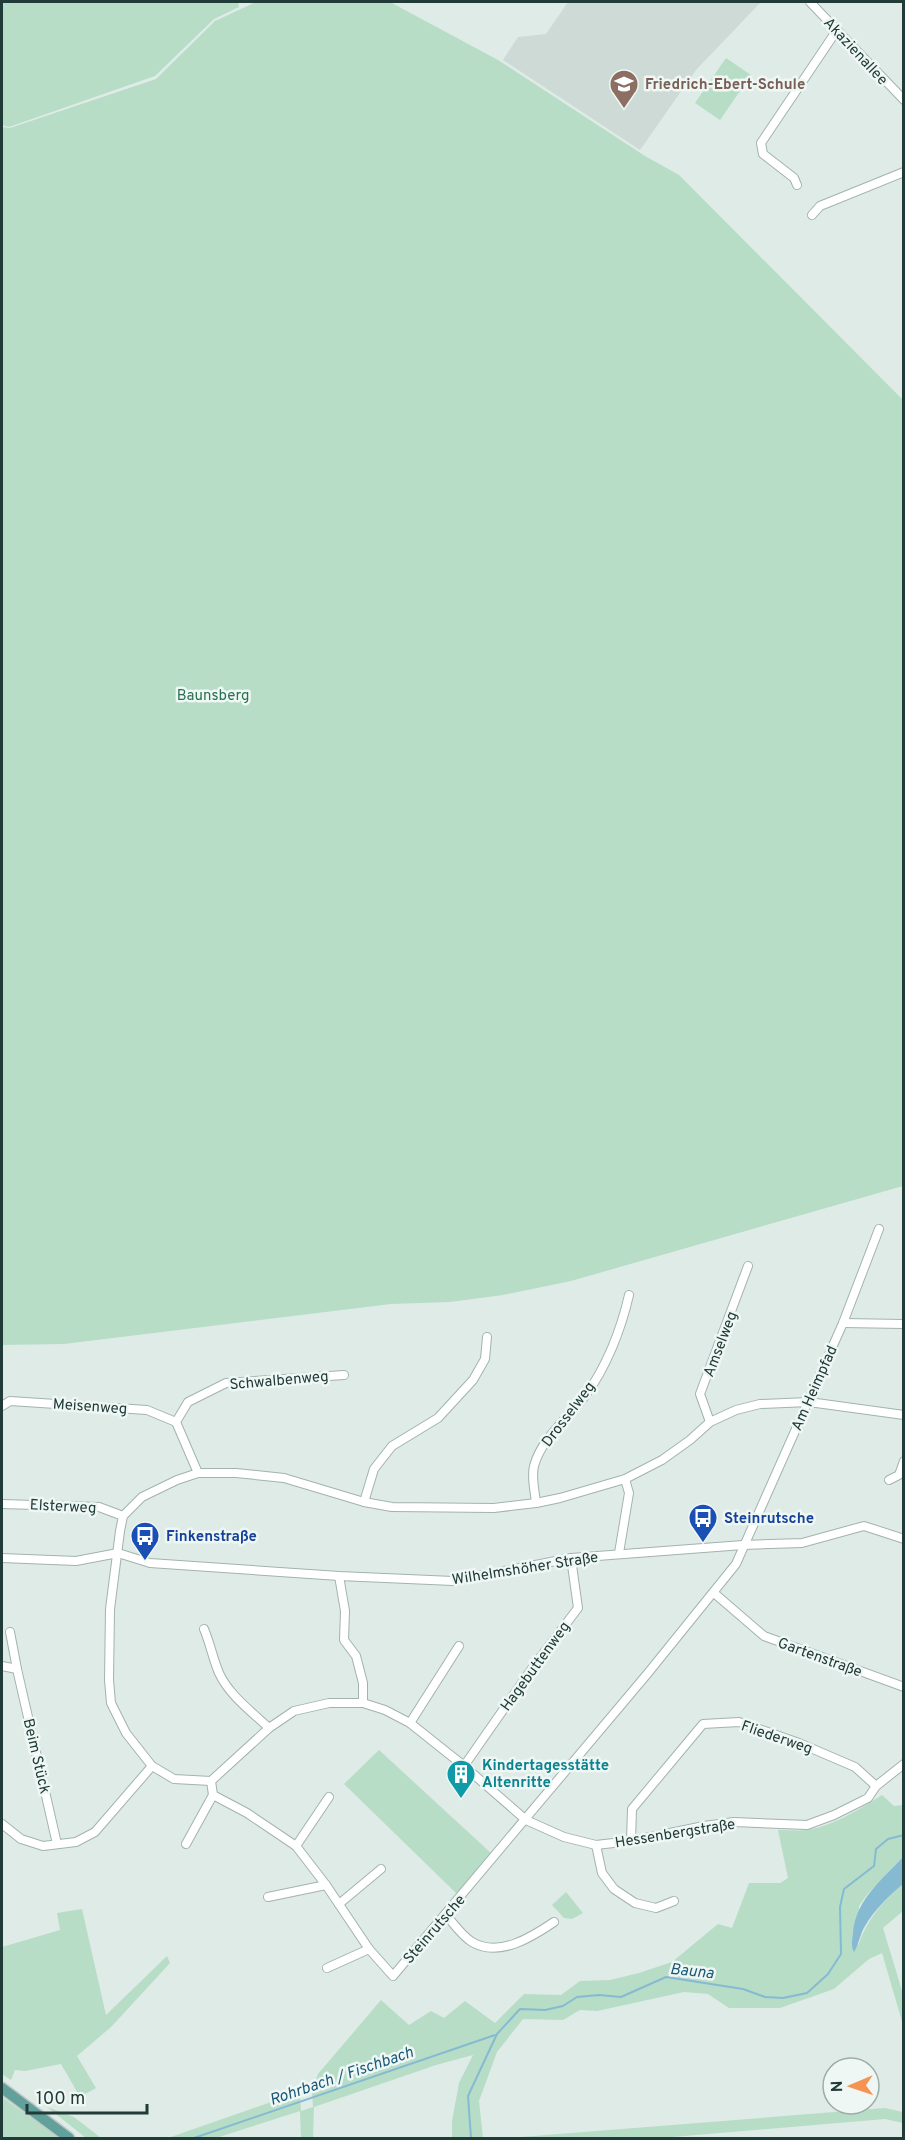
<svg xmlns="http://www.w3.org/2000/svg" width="905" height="2140" font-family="Overpass,sans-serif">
<rect width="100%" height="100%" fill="#dfebe7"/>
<path fill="#cddad6" d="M568,2h193l-65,68 -56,80 -137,-90 15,-23 28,-3z"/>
<g fill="#b7ddc7">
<path d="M2,2h236l1,5 -25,12 -59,57 -146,51 -7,-2z"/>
<path d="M256,2h134l108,58 147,96 34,19 224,225v786l-332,95 -68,14 -53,7 -59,2 -327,40 -62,1v-1218l8,1 146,-49 59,-58z"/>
<path d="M726,58l25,17 -31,45 -25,-17z"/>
<path d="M379,1750l113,104 -35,40 -113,-110z"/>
<path d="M882,1795l12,11 9,-1v52l-37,39 -7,10 -1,40c9,-27 24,-44 45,-62v27l-20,17 20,66v31l-21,-72 -13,6 -35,30 -54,19h-51l-21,-14 -24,-2 -87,19 -17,-1 -17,10 -40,-1 -26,33 -18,49 4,37h-31v-17l7,-38 14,-28 -37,10 -122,42 -1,31h-12l-1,-27 -84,27h-48l132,-46 1,19 12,-4 -1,-16 6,-17 63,-74 28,25 22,-14 13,7 21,-17 30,22 29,-29 37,1 19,-14 30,-1 29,-7 33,-11 46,-38 14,4 17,-45h31l8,-5 -10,-48c9,0 20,1 29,0 26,-4 53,-21 75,-35z"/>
<path d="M566,1892l17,21 -11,6 -8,-1 -12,-13z"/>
<path d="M82,1909l24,106 61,-59 3,7 -59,64 -34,29 19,32 -16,9 -19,-33 -36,7 -10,-1 -4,10 -9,-6v-127l58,-17 -3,-17z"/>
<path d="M2,2097l57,41h-57z"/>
<path d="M47,2107l27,10 27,21h-15z"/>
<path d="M885,2108l18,4v11l-18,-4 -224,19h-153z"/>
</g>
<path fill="#85bad2" d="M903,1857v27c-14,12 -28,25 -38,42 -5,8 -6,18 -11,26 -3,-6 -2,-12 -1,-18 2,-34 29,-54 50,-77z"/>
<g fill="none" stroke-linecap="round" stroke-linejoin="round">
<g stroke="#85bad2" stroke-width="2">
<path d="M194,2138l301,-103"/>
<path d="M471,2138l-3,-42 29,-62 23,-25 25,1 18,-4 14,-9 22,-2 22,2 45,-20 77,12 22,8 18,1 24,-5 21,-19 13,-20 -1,-47 4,-18 30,-23 2,-17 12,-10 16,-4"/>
</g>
<g stroke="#a2b3af" stroke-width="10">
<g id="minor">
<path d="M810,2l94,98"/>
<path d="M797,185l-3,-7 -31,-24 -2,-11 76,-113"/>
<path d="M812,215l8,-9 84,-34"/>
<path d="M843,1323l61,1"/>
<path d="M2,1406l8,-5 137,9 29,12"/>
<path d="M904,1415l-95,-13 -49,2 -24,6 -26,12 -20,18 -28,20 -37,19 -65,19 -24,5 -42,5 -102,-1 -28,-5 -80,-24 -48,-5h-38l-21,7 -35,17 -19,19 -3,15 -10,78 -1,71 2,23 15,30 26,33 22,13 37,2 58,-53 25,-17 35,-8h34l22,7 25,13 54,43 62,54 38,17 32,8 35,-4 73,-15 30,-4 73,3 27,-10 34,-17 8,-12 28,-22"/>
<path d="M710,1422l-10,-28 48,-128"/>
<path d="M198,1473l-22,-51 12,-20 38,-19 118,-8"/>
<path d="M889,1480l10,-5 5,-14"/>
<path d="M364,1502l10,-33 18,-23 46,-28 35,-38 12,-21 2,-22"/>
<path d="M536,1503c-1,-11 -5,-26 -2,-37 7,-27 34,-48 51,-70 21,-28 36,-66 44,-101"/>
<path d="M2,1504l97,3 24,9"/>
<path d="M619,1553l10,-60 -4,-14"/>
<path d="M2,1558l74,3 42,-8 32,10 189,13 114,5 118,-23 172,-13 59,-2 62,-17 40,13"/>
<path d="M339,1576l6,35 -1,29 12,16 7,27v20"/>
<path d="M714,1593l50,43 140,51"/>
<path d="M204,1629c6,14 9,30 15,44 10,22 33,39 50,55"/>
<path d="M10,1632l7,37"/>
<path d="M2,1666l15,3 40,175"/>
<path d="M410,1723l49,-77"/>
<path d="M464,1766l69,-99 45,-59 -7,-50"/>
<path d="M211,1781l2,14 34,18 49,33 30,39 43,64 24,27 255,-303 88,-109 107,-241 36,-94"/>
<path d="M2,1824l19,15 22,7 33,-4 19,-10 57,-66"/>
<path d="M631,1841l1,-32 71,-85 36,-2 60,21 56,24 21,19"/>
<path d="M186,1844l27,-49"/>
<path d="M596,1845l6,28 12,16 21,14 21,5 18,-7"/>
<path d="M296,1846l33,-49"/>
<path d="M268,1897l58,-12"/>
<path d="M339,1904l42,-35"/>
<path d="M446,1915c8,9 16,21 26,27 27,16 60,-5 82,-20"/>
<path d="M327,1968l42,-19"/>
</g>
</g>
<g stroke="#c1c8c7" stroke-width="13">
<path id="major" d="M2,2088l67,50"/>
</g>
<use href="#minor" stroke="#fff" stroke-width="8"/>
<use href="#major" stroke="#62a19b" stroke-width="10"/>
</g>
<defs>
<g id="school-pin" transform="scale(1.5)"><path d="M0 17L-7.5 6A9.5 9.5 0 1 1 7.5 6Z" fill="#8d6e63" stroke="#eff7f4"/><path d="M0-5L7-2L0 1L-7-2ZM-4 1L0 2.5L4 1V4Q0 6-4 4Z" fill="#fff"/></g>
<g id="bus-pin" transform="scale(1.5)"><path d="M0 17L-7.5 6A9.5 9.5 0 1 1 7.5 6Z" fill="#1a4fb4" stroke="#eff7f4"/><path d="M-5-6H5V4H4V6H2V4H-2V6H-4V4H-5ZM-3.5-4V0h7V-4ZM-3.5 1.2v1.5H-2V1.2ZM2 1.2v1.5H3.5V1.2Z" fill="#fff"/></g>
<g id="building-pin" transform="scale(1.5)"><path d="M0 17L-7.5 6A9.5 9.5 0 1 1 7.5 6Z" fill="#0f9aa8" stroke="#eff7f4"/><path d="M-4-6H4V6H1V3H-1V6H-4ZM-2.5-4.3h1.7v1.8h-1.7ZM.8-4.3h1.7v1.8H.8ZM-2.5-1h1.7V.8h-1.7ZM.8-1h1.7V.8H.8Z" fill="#fff"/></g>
</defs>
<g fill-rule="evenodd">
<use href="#school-pin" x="624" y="84"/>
<use href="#bus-pin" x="703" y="1518"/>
<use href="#bus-pin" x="145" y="1536"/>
<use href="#building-pin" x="461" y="1774"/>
</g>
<g text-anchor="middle" stroke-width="5" stroke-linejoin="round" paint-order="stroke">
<g font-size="15" fill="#203b38" stroke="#eff7f4">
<text transform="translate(856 51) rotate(47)" y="5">Akazienallee</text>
<text transform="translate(720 1344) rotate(-69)" y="5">Amselweg</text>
<text transform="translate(279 1380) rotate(-5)" y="5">Schwalbenweg</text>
<text transform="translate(814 1388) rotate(-66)" y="5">Am Heimpfad</text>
<text transform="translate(90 1406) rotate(4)" y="5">Meisenweg</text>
<text transform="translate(568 1414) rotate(-53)" y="5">Drosselweg</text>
<text transform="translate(63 1506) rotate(3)" y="5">Elsterweg</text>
<text transform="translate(525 1568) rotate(-9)" y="5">Wilhelmshöher Straße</text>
<text transform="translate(820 1657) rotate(20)" y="5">Gartenstraße</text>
<text transform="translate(535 1666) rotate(-54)" y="5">Hagebuttenweg</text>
<text transform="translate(777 1737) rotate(19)" y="5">Fliederweg</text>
<text transform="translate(37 1756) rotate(77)" y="5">Beim Stück</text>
<text transform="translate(675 1833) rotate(-9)" y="5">Hessenbergstraße</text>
<text transform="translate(434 1929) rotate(-49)" y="5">Steinrutsche</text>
</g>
<g font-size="15" font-weight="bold" fill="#785e54" stroke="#eff7f4" text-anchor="start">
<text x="645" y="89">Friedrich-Ebert-Schule</text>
</g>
<g font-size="15" fill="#297251" stroke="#eff7f4">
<text x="213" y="700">Baunsberg</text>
</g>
<g font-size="15" font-weight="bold" fill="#164399" stroke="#eff7f4" text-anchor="start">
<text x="724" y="1523">Steinrutsche</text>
<text x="166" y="1541">Finkenstraße</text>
</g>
<g font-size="15" font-weight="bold" fill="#0d838f" stroke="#eff7f4" text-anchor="start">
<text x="482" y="1770">Kindertagesstätte<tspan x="482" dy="17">Altenritte</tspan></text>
</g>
<g font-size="16" font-style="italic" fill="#195977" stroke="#eff7f4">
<text transform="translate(692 1970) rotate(6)" y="6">Bauna</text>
<text transform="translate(341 2075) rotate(-19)" y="6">Rohrbach / Fischbach</text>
</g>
</g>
<rect width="905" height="2140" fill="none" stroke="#203b38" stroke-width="6"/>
<g transform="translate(851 2086) rotate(268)"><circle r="28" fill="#eff7f4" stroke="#9caca9" stroke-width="1.5"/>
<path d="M0-4.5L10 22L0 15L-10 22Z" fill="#f59352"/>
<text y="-9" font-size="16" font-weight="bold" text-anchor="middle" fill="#203b38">N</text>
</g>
<path d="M27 2104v9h120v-9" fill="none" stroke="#203b38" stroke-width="3"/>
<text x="36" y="2104" font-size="18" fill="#203b38" stroke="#eff7f4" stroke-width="4.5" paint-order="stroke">100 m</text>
</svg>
